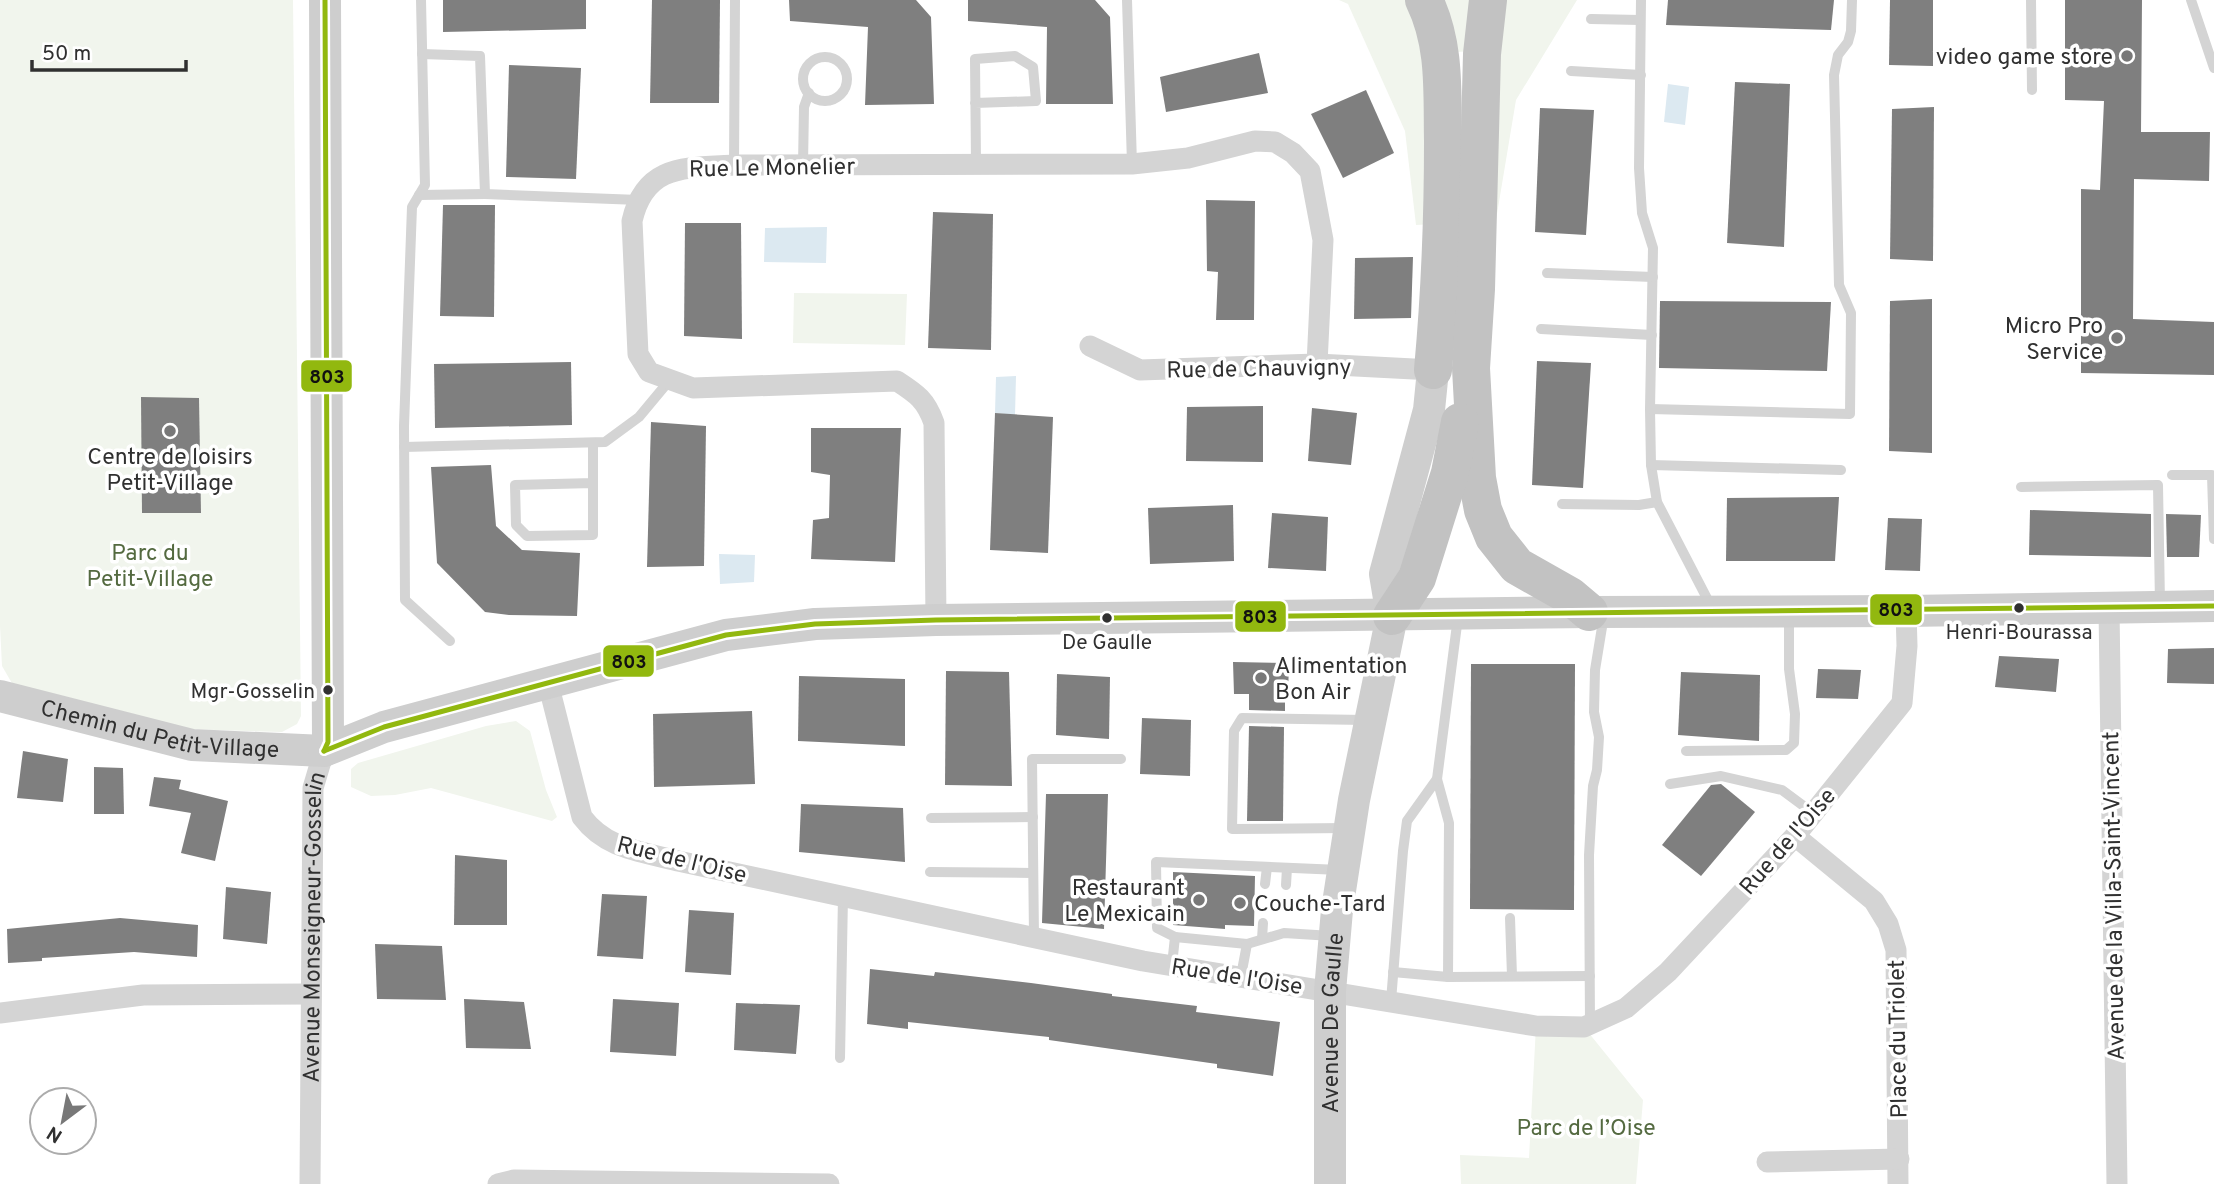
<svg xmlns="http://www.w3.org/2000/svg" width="2214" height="1184" font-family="Overpass,sans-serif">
<rect width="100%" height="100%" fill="#fff"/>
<g fill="#f1f5ed">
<path d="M0,0h293l8,716 -4,8 -15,8 -96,-3 -173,-44 -11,-19 -2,-40z"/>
<path d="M1339,0h71l13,34 11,190 -18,1 -11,-94 -57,-127z"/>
<path d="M1442,0h34l-4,51 -15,1z"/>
<path d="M1496,0h81l-61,100 -22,132z"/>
<path d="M794,293l113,1 -2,51 -112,-2z"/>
<path d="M516,721l14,10 16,59 11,27 -5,4 -121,-33 -36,7 -24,1 -20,-9v-18l7,-6 128,-37z"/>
<path d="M1536,1026l48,1 59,73 -7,84h-175l-1,-29 69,3z"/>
</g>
<g fill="#dce9f1">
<path d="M1668,84l21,3 -4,38 -21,-3z"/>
<path d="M827,227l-1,36 -62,-1 1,-34z"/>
<path d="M1016,376l-1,39 -20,-2 1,-36z"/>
<path d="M719,554l36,1 -1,27 -34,2z"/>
</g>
<g fill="#7f7f7f">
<path d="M443,0h143v29l-143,3z"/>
<path d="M652,0h68l-1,103h-69z"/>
<path d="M789,0h127l15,17 3,87 -69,1 3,-78 -78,-6z"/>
<path d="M968,0h127l15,17 3,87h-67l1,-77 -79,-6z"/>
<path d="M1668,0h166l-3,30 -165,-5z"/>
<path d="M1890,0h43v66l-44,-1z"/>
<path d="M2065,0h77l-1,132h69l-1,49 -75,-2 -1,140 81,3v53l-133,-2v-184l19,1 4,-89 -39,-1z"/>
<path d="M1259,53l9,40 -102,19 -6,-35z"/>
<path d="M509,65l72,3 -5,111 -70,-2z"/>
<path d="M1735,82l55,2 -6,163 -57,-4z"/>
<path d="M1366,90l28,63 -51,25 -32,-64z"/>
<path d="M1934,107l-1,154 -43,-2 2,-150z"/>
<path d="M1540,108l54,2 -8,125 -51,-3z"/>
<path d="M1206,200l49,1 -1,119h-38l2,-48 -11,-1z"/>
<path d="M443,205h52l-1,112 -54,-1z"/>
<path d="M933,212l60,2 -2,136 -63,-2z"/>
<path d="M685,223h56l1,116 -58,-3z"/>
<path d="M1413,257l-2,61 -57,1 1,-61z"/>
<path d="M1932,299v154l-43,-2 1,-150z"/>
<path d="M1660,301l171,1 -4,69 -168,-3z"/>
<path d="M1537,361l54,2 -8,125 -51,-3z"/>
<path d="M571,362l1,63 -137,3 -1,-64z"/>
<path d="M141,397l58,1 2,115h-59z"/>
<path d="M1263,406v56l-77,-1 1,-54z"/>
<path d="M1312,408l45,5 -6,52 -43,-4z"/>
<path d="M995,413l58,4 -5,136 -58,-3z"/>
<path d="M651,422l55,4 -2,140 -57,1z"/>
<path d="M811,428h90l-6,134 -84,-3 2,-39 16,-2 1,-43 -19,-3z"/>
<path d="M491,465l5,61 26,24 58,3 -3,63 -68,-1 -24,-3 -48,-49 -6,-96z"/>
<path d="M1839,497l-4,64h-109l1,-63z"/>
<path d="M1233,505l1,56 -84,3 -2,-56z"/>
<path d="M2030,510l121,4v43l-122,-2z"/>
<path d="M1272,513l56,4 -2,54 -58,-3z"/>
<path d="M2166,514l35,1 -2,42h-32z"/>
<path d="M1888,518l34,1 -2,52 -35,-1z"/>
<path d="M2214,648v36l-47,-1 1,-34z"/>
<path d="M1999,656l60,3 -3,33 -61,-5z"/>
<path d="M1233,662l56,1 -1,32h-3v16l-36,-1v-16h-15z"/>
<path d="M1471,664h104l-1,246 -104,-1z"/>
<path d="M1818,669l43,1 -3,29 -42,-1z"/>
<path d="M946,671l63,1 3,114 -67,-1z"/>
<path d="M1681,672l79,3 -1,66 -81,-6z"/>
<path d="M1057,674l53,3 -1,62 -53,-4z"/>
<path d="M799,676l106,3v67l-107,-5z"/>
<path d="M752,711l3,73 -101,3 -1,-73z"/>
<path d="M1142,718l49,2 -1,56 -50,-2z"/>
<path d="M1249,726l35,1 -1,94h-36z"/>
<path d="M23,751l45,8 -5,43 -46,-4z"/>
<path d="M94,767l29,1 1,46h-30z"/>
<path d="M154,777l27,3 -2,9 49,12 -13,60 -34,-8 10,-40 -42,-7z"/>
<path d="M1721,784l34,28 -54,64 -39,-31 49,-60z"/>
<path d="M1046,794h62l-4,135 -62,-6z"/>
<path d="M801,804l102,4 2,54 -106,-10z"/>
<path d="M455,855l52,5v65h-53z"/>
<path d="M1173,872l82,4 -1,50 -29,-1v4l-52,-4z"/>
<path d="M226,887l45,5 -4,52 -44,-5z"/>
<path d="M602,894l45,2 -4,63 -46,-3z"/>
<path d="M689,910l45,3 -3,62 -46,-3z"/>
<path d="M120,918l78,7 -1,32 -63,-5 -92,6v3l-34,2 -1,-34z"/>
<path d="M375,944l67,2 4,54 -69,-1z"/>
<path d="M870,969l64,7 1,-4 96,11 81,11v2l85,10 -1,6 84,10 -7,54 -56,-8v-4l-168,-24v-3l-141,-15v7l-41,-5z"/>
<path d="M464,999l60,3 7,47 -65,-1z"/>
<path d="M613,999l66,4 -3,53 -66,-4z"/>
<path d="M736,1003l64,2 -4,49 -62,-4z"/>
</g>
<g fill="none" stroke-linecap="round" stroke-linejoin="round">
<g stroke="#d4d4d4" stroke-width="10">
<path d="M421,0l4,185 -13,22 -8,219 1,174 45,41"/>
<path d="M1127,0l5,164"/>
<path d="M1641,0l-2,168 3,45 11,35 -3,161 1,56 6,37 55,106"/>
<path d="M2031,0l1,90"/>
<path d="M2191,0l23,68"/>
<path d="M1591,19l49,1"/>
<path d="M422,54l58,2 5,138 154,6"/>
<circle cx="825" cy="79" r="22"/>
<path d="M1571,71l70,4"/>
<path d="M975,103l61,-2 -3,-34 -18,-11 -40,3 1,105"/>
<path d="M734,165l1,-165"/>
<path d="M803,165l1,-58 5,-14"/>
<path d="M419,195l66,-1"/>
<path d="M1547,273l106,4"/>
<path d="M1541,329l111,6"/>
<path d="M1650,409l200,5 1,-101 -12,-28 -5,-210 4,-20 10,-13 3,-11 1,-31"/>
<path d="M404,447l201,-5 34,-25 30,-36"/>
<path d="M1651,465l190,5"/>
<path d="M2172,475h40l2,64"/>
<path d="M593,483l-78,2 1,40 11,11 66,-1v-92"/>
<path d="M2021,487l137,-2 2,119"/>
<path d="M1562,504l77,1 18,-3"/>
<path d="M1686,751l100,-1 8,-7 1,-29 -6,-45v-55"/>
<path d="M1670,784l51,-8 61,14 31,23"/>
<path d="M931,818l102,-1"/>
<path d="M1346,828l-114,1 2,-98 8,-13 124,2"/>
<path d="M930,872l103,1"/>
<path d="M1265,884l2,-17"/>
<path d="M1286,885l1,-17"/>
<path d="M1510,918l2,58"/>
<path d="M1034,937l-2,-178h89"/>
<path d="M1175,937l72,7 37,-11 48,3"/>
<path d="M1262,939l1,-16"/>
<path d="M1172,965l3,-28 -18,-9 -1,-66 184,8"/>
<path d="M1393,972l55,5 1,-154 -12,-44"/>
<path d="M1241,976l6,-32"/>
<path d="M1448,977l142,-1"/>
<path d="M1391,1001l12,-150 4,-30 30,-42 21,-162"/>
<path d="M1590,1024l-1,-169 4,-69 4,-16 2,-33 -5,-25 1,-42 9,-55"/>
<path d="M840,1058l3,-162"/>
</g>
<g stroke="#d4d4d4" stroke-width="21">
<path d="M1090,346l50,24 177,-6 116,6"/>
<path d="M2109,608l8,576"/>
<path d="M936,620l-2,-197c-8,-23 -17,-29 -37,-42l-204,7 -44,-16 -11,-18 -6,-133c13,-57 53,-53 102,-56l398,-1 56,-6 67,-17 20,1 18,11 17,18 13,69 -6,124"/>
<path d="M548,683l34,134c24,32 58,34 96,44l465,100 393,65 48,1 42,-19 42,-36 127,-136 107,-133 5,-57 -1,-35"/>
<path d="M1795,836l79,65 14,23 8,26 2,234"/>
<path d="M0,1013l143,-18 167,-1"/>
<path d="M1767,1162l132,-3"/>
<path id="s1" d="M310,1184l3,-396 11,-37"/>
<path d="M498,1184l16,-4 315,4"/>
</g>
<g stroke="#cecece" stroke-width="32">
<path id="s2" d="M0,696l192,49 132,6 60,-24 342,-92 89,-11 121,-4 653,-8 317,-1 308,-5"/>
<path d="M324,751l4,-9 -3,-742"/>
<path id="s3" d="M1330,1184v-193l7,-81 17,-110 38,-184 -7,-42 44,-164 4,-40"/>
</g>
<g stroke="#c2c2c2" stroke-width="38">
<path d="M1424,0c22,45 18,93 19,141 0,77 -3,153 -10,229"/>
<path d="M1488,0l-6,54 -6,235 -5,79 6,110 6,32 11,27 23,29 53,30 19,16"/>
<path d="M1392,616l25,-38 33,-105 10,-51"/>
</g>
<g stroke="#fff" stroke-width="10">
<g id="bus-1">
<path d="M324,751l60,-24 342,-92 89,-11 121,-4 1278,-14"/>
<path d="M324,751l4,-9 -3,-742"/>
</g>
</g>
<use href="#bus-1" stroke="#92b80f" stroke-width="5"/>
</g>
<g fill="#787878" stroke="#fff" stroke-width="2.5">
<circle cx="2127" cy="56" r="7"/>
<circle cx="2117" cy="338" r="7"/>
<circle cx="170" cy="431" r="7"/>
<circle cx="1261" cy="678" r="7"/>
<circle cx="1199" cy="900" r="7"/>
<circle cx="1240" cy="903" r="7"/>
</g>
<g fill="#303030" stroke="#fff" stroke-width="2.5">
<circle cx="2019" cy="608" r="6"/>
<circle cx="1107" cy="618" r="6"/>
<circle cx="328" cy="690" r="6"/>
</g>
<g text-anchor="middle" stroke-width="7" stroke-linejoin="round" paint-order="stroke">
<g font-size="21" fill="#303030" stroke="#fff">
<text x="2019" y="639">Henri-Bourassa</text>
<text x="1107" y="649">De Gaulle</text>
<text x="315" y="698" text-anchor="end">Mgr-Gosselin</text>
</g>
<g font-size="23" fill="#303030" stroke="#fff" text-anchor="end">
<text x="2113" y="64">video game store</text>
<text x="2103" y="333">Micro Pro<tspan x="2103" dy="26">Service</tspan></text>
<text x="170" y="464" text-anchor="middle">Centre de loisirs<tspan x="170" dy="26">Petit-Village</tspan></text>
<text x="1275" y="673" text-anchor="start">Alimentation<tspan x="1275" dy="26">Bon Air</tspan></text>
<text x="1185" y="895">Restaurant<tspan x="1185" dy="26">Le Mexicain</tspan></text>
<text x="1254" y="911" text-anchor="start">Couche-Tard</text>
</g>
<g font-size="23" fill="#303030" stroke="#fff">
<text transform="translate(772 167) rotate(-1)" y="8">Rue Le Monelier</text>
<text transform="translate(1259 368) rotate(-1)" y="8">Rue de Chauvigny</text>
<text dy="8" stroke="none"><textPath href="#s2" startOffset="164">Chemin du Petit-Village</textPath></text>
<text transform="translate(1787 841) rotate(-49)" y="8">Rue de l'Oise</text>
<text transform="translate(682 859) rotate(14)" y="8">Rue de l'Oise</text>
<text transform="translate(2113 896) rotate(-91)" y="8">Avenue de la Villa-Saint-Vincent</text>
<text dy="8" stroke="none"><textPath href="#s1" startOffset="257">Avenue Monseigneur-Gosselin</textPath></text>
<text transform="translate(1237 976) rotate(9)" y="8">Rue de l'Oise</text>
<text dy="8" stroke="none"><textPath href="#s3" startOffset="161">Avenue De Gaulle</textPath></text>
<text transform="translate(1897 1039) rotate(-91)" y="8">Place du Triolet</text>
</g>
<g font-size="23" fill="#546a40" stroke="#fff">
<text x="150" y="560">Parc du<tspan x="150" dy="26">Petit-Village</tspan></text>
<text x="1586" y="1135">Parc de l’Oise</text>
</g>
</g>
<g stroke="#fff" stroke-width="2.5">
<rect x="300" y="359" width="53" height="34" rx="7" fill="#92b80f"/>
<rect x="1869" y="593" width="54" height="33" rx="7" fill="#92b80f"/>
<rect x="1234" y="600" width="53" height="33" rx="7" fill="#92b80f"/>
<rect x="602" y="644" width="53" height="34" rx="7" fill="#92b80f"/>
</g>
<g font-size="19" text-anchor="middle" font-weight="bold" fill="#111">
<text x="327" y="383">803</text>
<text x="1896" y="616">803</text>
<text x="1260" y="623">803</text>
<text x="629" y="668">803</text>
</g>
<g transform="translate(63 1121) rotate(212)"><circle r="33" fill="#ffffff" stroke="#acacac" stroke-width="2"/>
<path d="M0-5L12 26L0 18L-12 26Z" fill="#787878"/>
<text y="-10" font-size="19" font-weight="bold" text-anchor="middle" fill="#303030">N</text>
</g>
<path d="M32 60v10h154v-10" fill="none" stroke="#303030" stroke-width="3.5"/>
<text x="42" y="60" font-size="21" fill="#303030" stroke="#ffffff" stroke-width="5" paint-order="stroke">50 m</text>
</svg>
